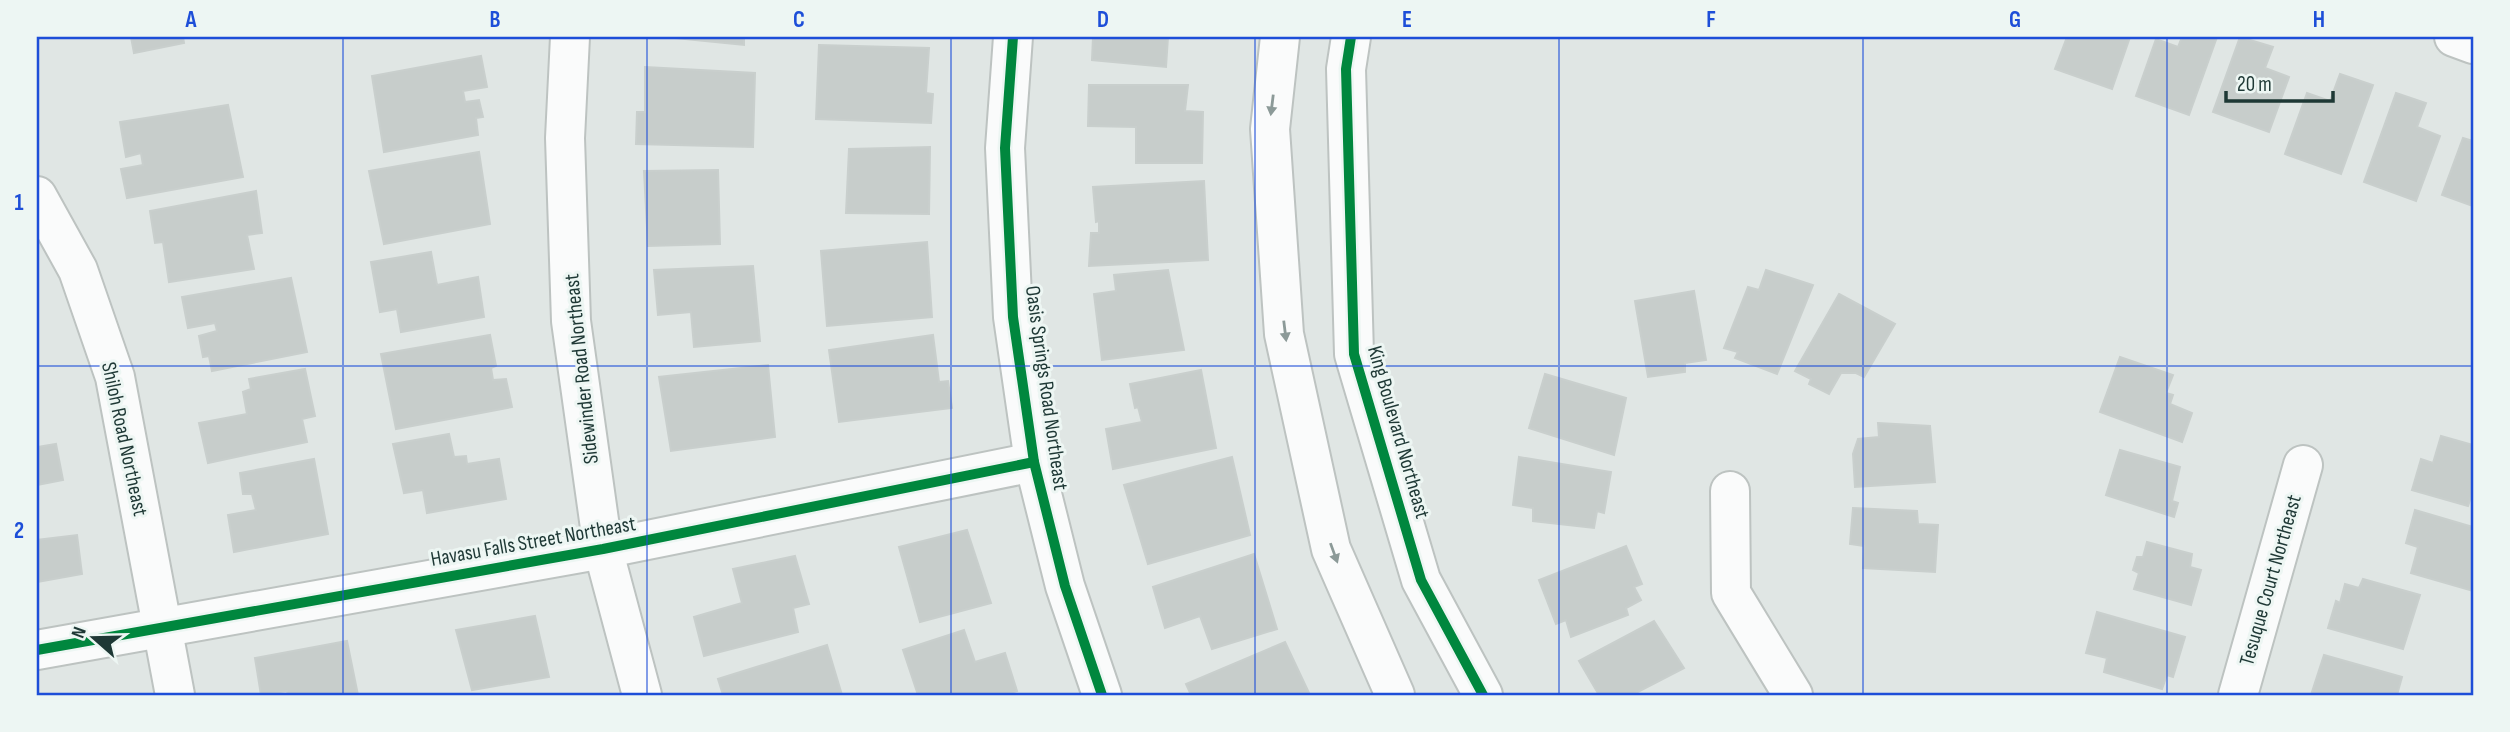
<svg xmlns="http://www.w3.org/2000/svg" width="2510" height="732" font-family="'Sofia Sans Condensed',sans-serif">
<rect width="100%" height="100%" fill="#e0e6e4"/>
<g fill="#c7cdcb" stroke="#c9cfcd" stroke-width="2">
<path d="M131,37h52l1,6 -50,10z"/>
<path d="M665,37h79v8z"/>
<path d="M1093,37h75l-2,30 -74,-7z"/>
<path d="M2067,37h63l-18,52 -57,-20z"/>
<path d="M2182,37h35l-28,78 -53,-19 20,-57 22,8z"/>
<path d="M2240,37l33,10 -8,21 24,9 -20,55 -56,-20z"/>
<path d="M819,45l110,3 -3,45 7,1 -2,29 -115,-4z"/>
<path d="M481,56l6,31 -24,4 2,11 14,-2 4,17 -7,1 2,17 -94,17 -12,-76z"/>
<path d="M645,67l110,6 -2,74 -117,-3 1,-32h8z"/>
<path d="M2340,74l33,11 -32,89 -56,-20 22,-61 23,8z"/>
<path d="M1089,85h99l-3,26 18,1 -1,51h-66v-36l-48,-1z"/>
<path d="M2396,93l30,10 -9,24 23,9 -24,65 -52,-19z"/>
<path d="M228,105l15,72 -116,21 -6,-29 22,-4 -2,-12 -15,4 -6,-35z"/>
<path d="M2463,138l10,3v65l-31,-11z"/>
<path d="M930,147l-1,67 -83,-1 3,-64z"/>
<path d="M479,152l11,72 -106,20 -15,-73z"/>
<path d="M718,170l2,74 -72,2 -4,-75z"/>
<path d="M1204,181l4,79 -119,6 2,-33h8v-12l-3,1 -3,-35z"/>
<path d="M256,191l6,42 -15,2 7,34 -85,13 -6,-40 -8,1 -5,-32z"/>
<path d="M927,242l5,75 -105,9 -6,-75z"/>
<path d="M431,252l6,33 41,-8 6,40 -83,15 -4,-23 -17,3 -9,-50z"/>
<path d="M753,266l7,75 -66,6 -3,-35 -33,3 -4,-45z"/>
<path d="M1168,270l16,80 -82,10 -8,-66 22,-3 -2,-16z"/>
<path d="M1766,270l47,15 -36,89 -42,-16 3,-6 -14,-4 24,-61 11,3z"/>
<path d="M291,278l16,74 -95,19 -3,-15 -6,1 -4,-21 18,-5 -2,-8 -27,5 -6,-31z"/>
<path d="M1694,291l12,69 -21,3v9l-37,5 -13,-76z"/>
<path d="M1839,294l56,30 -31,53 -8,-4h-15l-12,21 -20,-10 2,-5 -16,-8z"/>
<path d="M490,335l6,31 -5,2 2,12 13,-1 6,28 -116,22 -15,-75z"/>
<path d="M933,335l6,47 9,-1 4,27 -113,14 -10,-72z"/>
<path d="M2120,357l53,18 -7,18 7,2 -3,9 22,9 -10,29 -82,-30z"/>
<path d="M768,365l7,72 -104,14 -12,-74z"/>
<path d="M305,369l10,47 -13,3 5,23 -99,21 -9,-40 48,-9 -4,-22 8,-3 -2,-10z"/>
<path d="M1201,370l15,78 -103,21 -7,-40 36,-7 -4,-15 -3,1 -5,-24z"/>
<path d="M1545,374l81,24 -12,57 -85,-27z"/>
<path d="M1878,423l52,3 5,56 -80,5 -2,-33 5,-15 21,-2z"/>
<path d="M449,434l5,23 12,-1 1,8 32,-5 7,40 -79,14 -4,-23 -19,3 -11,-49z"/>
<path d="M2441,436l32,9v46l-5,15 -56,-16 9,-31 12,4z"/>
<path d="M56,444l7,36 -26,5v-38z"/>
<path d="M2120,450l60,17 -8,34 6,2 -4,14 -68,-22z"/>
<path d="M1232,457l18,78 -102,29 -24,-79z"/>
<path d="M1519,457l92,15 -7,41 -7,-2 -3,17 -61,-7v-13l-20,-3z"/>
<path d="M314,459l14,75 -94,18 -6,-37 28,-5 -4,-16h-9l-3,-21z"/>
<path d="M1853,508l64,3 1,13 20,1 -3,47 -72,-4 1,-22 -14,-2z"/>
<path d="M2415,510l58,17v64l-62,-18 7,-26 -12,-4z"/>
<path d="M967,530l24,73 -71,19 -21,-75z"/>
<path d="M77,535l5,39 -45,8v-42z"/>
<path d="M2147,542l45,12 -2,13 11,3 -10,35 -57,-16 5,-16 -6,-3 4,-13h6z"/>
<path d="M1626,546l16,38 -8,3 7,13 -15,8 2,7 -57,22 -5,-17 -10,4 -17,-44z"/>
<path d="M1254,554l23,75 -65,20 -12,-33 -35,12 -12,-41z"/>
<path d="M795,556l14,48 -16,4 5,24 -94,24 -10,-39 48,-14 -9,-34z"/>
<path d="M2363,579l57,16 -17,54 -75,-21 8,-27 4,2 5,-19 14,4z"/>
<path d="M2097,612l88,25 -12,40 -6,-2 -5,14 -58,-17 3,-14 -21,-5z"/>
<path d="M535,616l14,61 -77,13 -16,-60z"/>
<path d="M1654,621l30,47 -52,27h-33l-20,-34z"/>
<path d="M964,630l11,32 30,-9 12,38 -13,4h-86l-15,-45z"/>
<path d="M347,641l11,54h-70l-1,-4 -26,4 -6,-37z"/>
<path d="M1285,642l25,53h-119l-5,-11z"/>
<path d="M827,645l15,50h-119l-5,-16z"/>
<path d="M2324,655l78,22 -5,18h-86z"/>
</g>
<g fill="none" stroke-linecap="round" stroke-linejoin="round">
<g stroke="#bdc3c1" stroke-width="42">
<g id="minor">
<path d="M570,37l-5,101 6,183 32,228 39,146"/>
<path d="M1013,37l-8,111 8,169 21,145 31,124 37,109"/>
<path d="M1280,37l-10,92 14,205 47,215 64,146"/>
<path d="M1351,37l-5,32 8,285 67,226 62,115"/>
<path d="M2454,37l19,7"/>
<path d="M37,196l41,74 37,107 60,318"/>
<path d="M1730,491l1,102 62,102"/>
<path d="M37,650l566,-101 431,-87"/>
<path d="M2238,695l65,-230"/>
</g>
</g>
<use href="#minor" stroke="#fafbfb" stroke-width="38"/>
<g stroke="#edf6f3" stroke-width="15">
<g id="cycleway">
<path d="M1013,37l-8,111 8,169 21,145 31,124 37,109"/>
<path d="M1351,37l-5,32 8,285 67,226 62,115"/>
<path d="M37,650l566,-101 431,-87"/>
</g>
</g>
<use href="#cycleway" stroke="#00873e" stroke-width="10"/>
</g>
<defs><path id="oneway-solid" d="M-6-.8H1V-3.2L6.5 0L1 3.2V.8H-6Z" transform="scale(1.75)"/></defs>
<g fill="#8c9a98">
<use href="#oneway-solid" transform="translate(1272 105) rotate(97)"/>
<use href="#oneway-solid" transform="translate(1285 331) rotate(83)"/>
<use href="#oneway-solid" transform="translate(1334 553) rotate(70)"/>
</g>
<path fill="none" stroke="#1d4ed8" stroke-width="2" stroke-opacity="0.55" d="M343,37v658M647,37v658M951,37v658M1255,37v658M1559,37v658M1863,37v658M2167,37v658M37,366h2436"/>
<g text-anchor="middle" stroke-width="6" stroke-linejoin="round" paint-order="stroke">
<g font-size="21" fill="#1e3835" stroke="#edf6f3">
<text transform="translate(581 369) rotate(-96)" y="7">Sidewinder Road Northeast</text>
<text transform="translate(1047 388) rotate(82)" y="7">Oasis Springs Road Northeast</text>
<text transform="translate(1399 432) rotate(74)" y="7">King Boulevard Northeast</text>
<text transform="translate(125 439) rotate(78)" y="7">Shiloh Road Northeast</text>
<text transform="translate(533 541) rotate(-10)" y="7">Havasu Falls Street Northeast</text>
<text transform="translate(2270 580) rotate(-74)" y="7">Tesuque Court Northeast</text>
</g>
</g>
<rect width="2510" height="732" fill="none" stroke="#edf6f3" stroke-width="77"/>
<g transform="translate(94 638) rotate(290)" stroke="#edf6f3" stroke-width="5" paint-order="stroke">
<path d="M0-5L12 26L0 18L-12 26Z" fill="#1e3835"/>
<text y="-10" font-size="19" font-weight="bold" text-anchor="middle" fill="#1e3835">N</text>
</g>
<path d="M2226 91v10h107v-10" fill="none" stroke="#1e3835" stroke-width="3.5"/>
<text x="2237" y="91" font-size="21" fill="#1e3835" stroke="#edf6f3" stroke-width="5" paint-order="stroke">20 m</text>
<rect x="38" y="38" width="2434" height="656" fill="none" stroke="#1d4ed8" stroke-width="2.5"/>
<g font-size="23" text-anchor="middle" font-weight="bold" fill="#1d4ed8">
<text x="191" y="27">A</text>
<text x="495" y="27">B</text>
<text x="799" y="27">C</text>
<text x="1103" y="27">D</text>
<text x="1407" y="27">E</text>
<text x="1711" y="27">F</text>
<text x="2015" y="27">G</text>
<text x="2319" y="27">H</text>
<text x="19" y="210">1</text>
<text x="19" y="538">2</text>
</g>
</svg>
